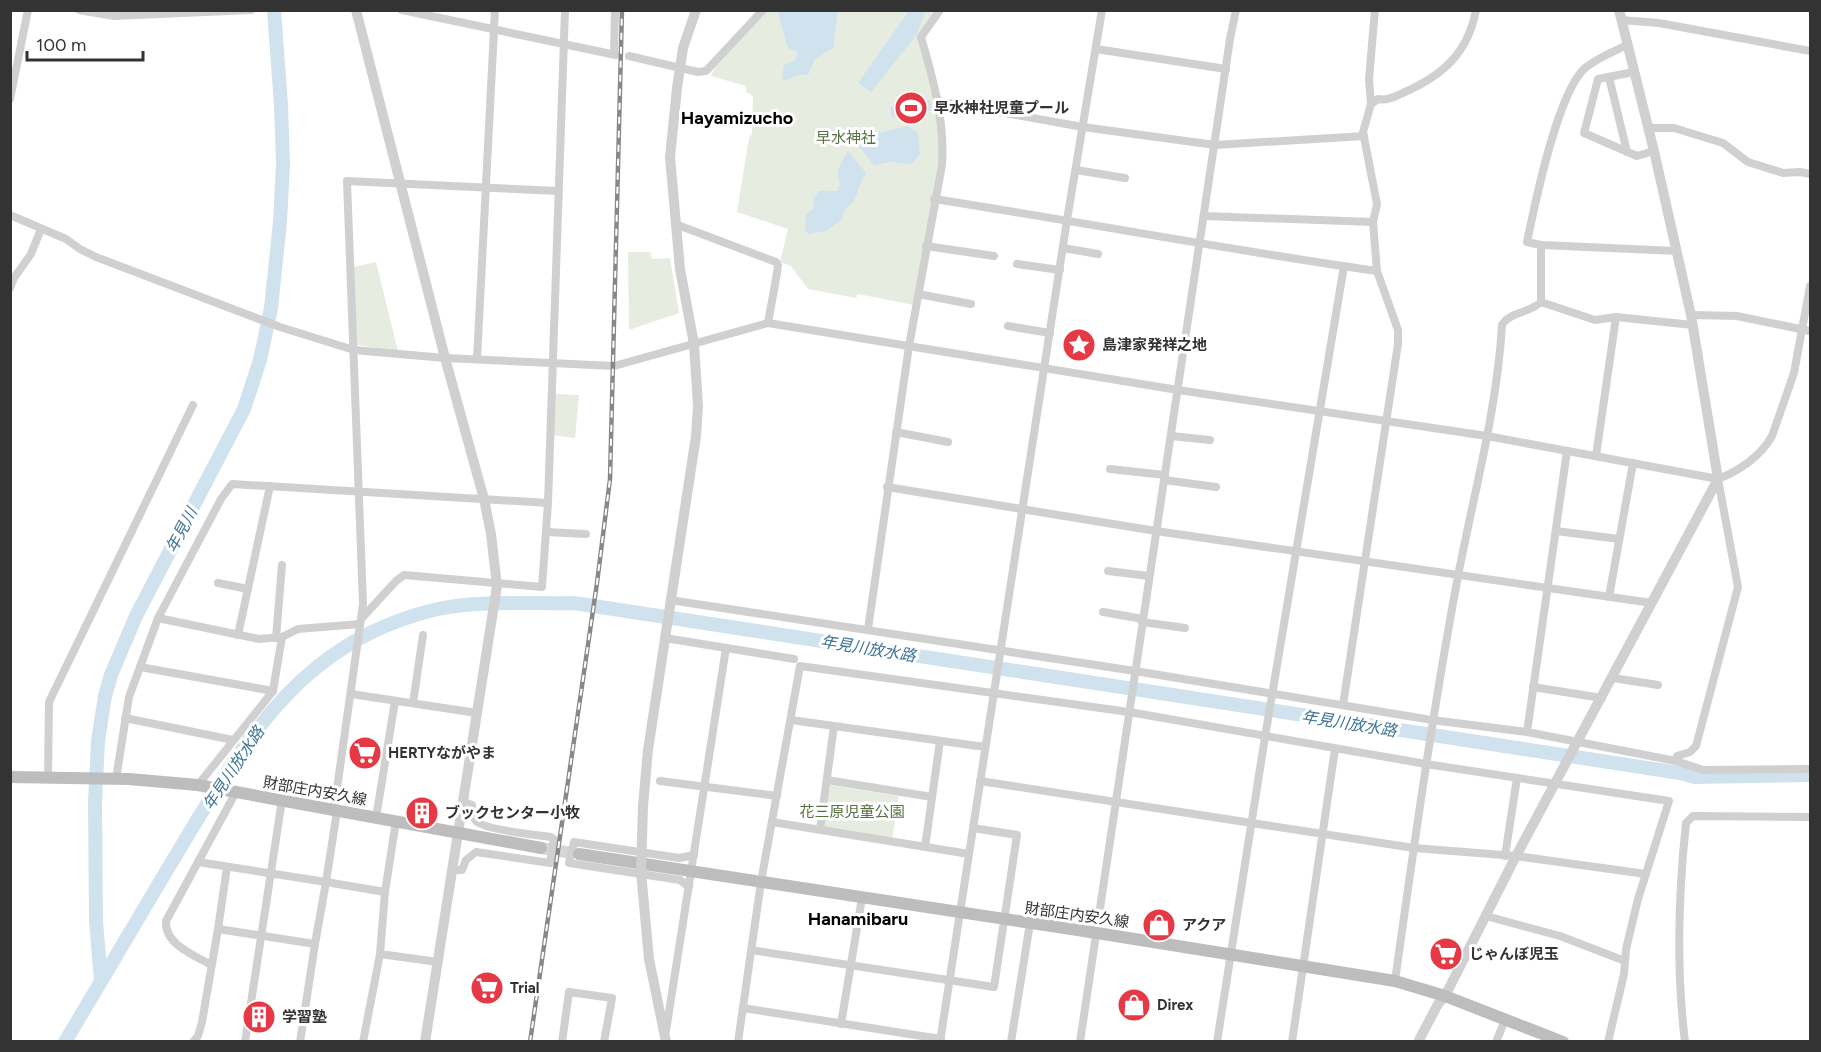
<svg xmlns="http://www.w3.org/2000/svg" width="1821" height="1052" font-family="Figtree,'Noto Sans JP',sans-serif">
<rect width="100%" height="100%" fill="#fff"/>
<g fill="#e6ecdf">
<path d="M766,11h172l-17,21 11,52 9,63 -27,158 -56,-11 -2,4 -48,-9 -17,-23 -11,-4 8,-33 -51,-17 12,-74 3,-4 1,-38 -7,-4v-6l-35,-10 5,-10z"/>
<path d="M628,252h22l2,7 18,-1 9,55 -50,17z"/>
<path d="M376,262l22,89 -41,-6 -4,-78z"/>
<path d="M554,394l25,1 -4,43 -23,-3z"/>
<path d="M830,785l69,11 -7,44 -69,-10z"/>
</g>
<g fill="#cfe2ee">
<path d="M780,10l58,1 -5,37 -18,11 -7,16c-13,-3 -16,6 -26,5l2,-15 11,-4 3,-9 -10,-4 -10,-35z"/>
<path d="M909,11h16l-8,23 -46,58 -13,-9z"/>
<path d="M930,100l2,10 -40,7 -2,-10z"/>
<path d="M908,126l10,7 2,21 -8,10 -21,-2 -17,3 -17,-21 13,-9z"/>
<path d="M848,151l18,22c-7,10 -8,22 -13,29 -7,8 -8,5 -11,17l-16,12 -18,3 -3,-4 1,-15 8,-7c-2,-8 0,-11 5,-17h18c5,-7 2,-7 1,-15 -1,-8 6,-18 10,-25z"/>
</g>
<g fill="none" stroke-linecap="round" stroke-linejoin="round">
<g stroke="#cfe2ee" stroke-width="14">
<path d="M101,981l-5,-60 -1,-119 3,-61 7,-45 6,-21 25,-59 108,-207 16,-49 11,-52 9,-86 3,-58 -2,-59 -7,-95"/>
<path d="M65,1042c34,-58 68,-115 102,-172 72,-118 125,-227 271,-261 40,-9 95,-5 136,-6l1106,170 15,4 115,-2"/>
</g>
<path stroke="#d6d6d6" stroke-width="12" stroke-dasharray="12 6" stroke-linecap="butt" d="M541,848l38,6"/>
<g stroke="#d0d0d0" stroke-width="8">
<path d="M79,10l35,6 137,-6"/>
<path d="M402,10l214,45"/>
<path d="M1621,20l38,3 151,28"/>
<path d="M1627,45c-14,7 -31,13 -43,24 -27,26 -49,134 -57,173l14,3 136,6"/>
<path d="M1096,49l130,20"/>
<path d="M614,54l1,-44"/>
<path d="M629,56l69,16 8,-1 57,-61"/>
<path d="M1634,72l-36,7 -14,54 53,23 17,-5"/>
<path d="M1609,77l18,75"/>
<path d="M10,99l18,-89"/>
<path d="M938,101l145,26 132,18 149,-9"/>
<path d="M1371,104l-2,-25 6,-69"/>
<path d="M1648,128h26l49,15 25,19 35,11 17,-1 10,2"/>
<path d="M1076,170l49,8"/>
<path d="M934,199c148,23 295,51 443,72"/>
<path d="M10,215l56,24 14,10 16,8 184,70 74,23 91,8 169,8 154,-43 410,67 309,46 231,43c21,-8 43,-23 54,-43l22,-63 16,-87"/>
<path d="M1204,216l169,6"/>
<path d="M675,224l101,38 2,3 -1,8 -9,50"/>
<path d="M926,246l68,10"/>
<path d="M1063,248l35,6"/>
<path d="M1017,264l43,6"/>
<path d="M10,288l4,-10 17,-24 10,-25"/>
<path d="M918,294l53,10"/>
<path d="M1541,302l54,18 21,-3 -20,139"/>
<path d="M1691,315l46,1 73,15"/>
<path d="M1616,317l77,8"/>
<path d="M1008,326l42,7"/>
<path d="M477,359l18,-349"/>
<path d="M896,432l52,10"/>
<path d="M1171,436l39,4"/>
<path d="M1110,469l55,6"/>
<path d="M1164,480l52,7"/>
<path d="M887,487l269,44 496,72"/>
<path d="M1556,531l63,8"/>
<path d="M546,532l40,2"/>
<path d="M1108,571l41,5"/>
<path d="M218,583l30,6"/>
<path d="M1609,597l24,-134"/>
<path d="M670,600l465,71 297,49 95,12 149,29 27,9 107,-1"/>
<path d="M1103,612l40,7"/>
<path d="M158,618l101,21 23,-2 16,-8 62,-5"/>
<path d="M362,618l34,-37 8,-6 138,12 6,-84 17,-493"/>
<path d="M1142,622l43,6"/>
<path d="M868,629l41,-283 33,-181c3,-44 -9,-87 -21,-128l19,-27"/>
<path d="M238,635l32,-149"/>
<path d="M276,638l6,-73"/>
<path d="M665,638l129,21"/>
<path d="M140,667l133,24"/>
<path d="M1613,678l45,7"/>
<path d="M1533,687l69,11"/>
<path d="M351,694l126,19"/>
<path d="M413,703l10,-68"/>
<path d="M1343,705l55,-361v-14l-21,-59 -4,-49 4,-18 -14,-72 8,-28 7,-5c10,2 18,-3 27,-7 38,-17 63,-39 71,-82"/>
<path d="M125,718l108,22"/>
<path d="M791,720l194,27"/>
<path d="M1527,732l40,-281"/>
<path d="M1676,761l1,-5 13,-4 6,-6 42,-159 -20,-108"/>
<path d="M48,779l1,-77 144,-297"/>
<path d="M116,779l13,-82 29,-79 63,-119 11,-15 316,19"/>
<path d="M827,780l105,17"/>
<path d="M660,781l117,15"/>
<path d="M980,781l434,67 102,8 130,18"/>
<path d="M198,785l75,-94 9,-54"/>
<path d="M236,792l-38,70 128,20 11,-71"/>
<path d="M334,810l29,-206 -16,-423 211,10"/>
<path d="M376,818l19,-117"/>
<path d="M772,822l197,32"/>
<path d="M820,829l14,-103"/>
<path d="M925,847l15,-106"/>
<path d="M1505,856l12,-78"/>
<path d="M198,862l-32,59c-2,23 28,34 45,44"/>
<path d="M453,870h9l4,-10 10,-8 74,11 4,-24 -3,-2c-15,-2 -64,-7 -74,-15 -5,-5 -5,-11 -5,-17l-8,-3"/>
<path d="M689,887l-9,-7 -111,-17 5,-21 105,16 15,-3"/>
<path d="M385,892l11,-71"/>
<path d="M1486,916l74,20 65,25"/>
<path d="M218,929l9,-62"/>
<path d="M751,950l243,37 23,-152 -44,-7"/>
<path d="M1395,981c19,-136 38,-271 63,-405 16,-83 39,-166 44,-251 7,-13 28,-12 39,-23v-57"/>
<path d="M743,1008l198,31"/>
<path d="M841,1024l21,-126"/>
<path d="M666,1031l60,-383"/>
<path d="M193,1042l5,-6 4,-14 16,-93 97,15 11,-62 59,10 -5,62 58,8"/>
<path d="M245,1042l37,-242"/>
<path d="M300,1042l15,-98"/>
<path d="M363,1042l17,-88"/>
<path d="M562,1042l7,-50 43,6 -8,44"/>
<path d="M738,1042l23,-160 39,-216 329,46 297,52 243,37 -31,98 -12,50 -2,25 -16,68"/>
<path d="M940,1042l127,-822 35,-210"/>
<path d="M1011,1042l19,-119"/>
<path d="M1080,1042l150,-1003 6,-29"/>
<path d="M1217,1042l48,-305 79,-471"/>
<path d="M1292,1042l43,-293"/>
<path d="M1496,1042l9,-22"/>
<path d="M1685,1042c-9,-74 -7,-145 1,-219l7,-7 117,1"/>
</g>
<g stroke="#d0d0d0" stroke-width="10">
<path d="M356,10l89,348 39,141 7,35 6,52 -72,456"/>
<path d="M648,750l48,-314 2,-30 -4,-62 -14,-75 -10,-112 7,-69 6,-40 13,-38"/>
<path d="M649,959l17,83"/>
<path d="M1418,1042l20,-38 7,-8 71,-140 202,-377 -27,-164 -37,-164 -35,-141"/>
</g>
<g stroke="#bdbdbd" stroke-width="12">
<path d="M10,777l119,2 69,6 343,63"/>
<path d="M579,854l518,79 298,48 50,15 118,46"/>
</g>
<g stroke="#888" stroke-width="4.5">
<path id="rail" d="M530,1042l67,-459 13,-104 12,-469"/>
</g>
<use href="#rail" stroke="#fff" stroke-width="2" stroke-dasharray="7" stroke-linecap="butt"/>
<path stroke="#d0d0d0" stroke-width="10" d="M648,750l-5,56 -2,66 8,87"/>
</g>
<defs>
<g id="stadium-disc" transform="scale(1.725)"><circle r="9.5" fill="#e63946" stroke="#fff"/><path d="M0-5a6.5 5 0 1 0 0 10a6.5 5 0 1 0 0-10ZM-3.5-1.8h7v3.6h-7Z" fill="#fff"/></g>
<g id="sight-disc" transform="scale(1.725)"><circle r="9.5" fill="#e63946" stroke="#fff"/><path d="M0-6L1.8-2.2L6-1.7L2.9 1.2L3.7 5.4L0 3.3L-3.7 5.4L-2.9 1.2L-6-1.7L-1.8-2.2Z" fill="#fff"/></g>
<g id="supermarket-disc" transform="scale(1.725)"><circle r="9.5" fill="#e63946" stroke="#fff"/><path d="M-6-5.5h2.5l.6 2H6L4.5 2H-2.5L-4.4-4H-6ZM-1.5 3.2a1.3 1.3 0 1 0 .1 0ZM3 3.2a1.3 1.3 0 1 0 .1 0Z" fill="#fff"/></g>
<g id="building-disc" transform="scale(1.725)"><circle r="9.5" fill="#e63946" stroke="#fff"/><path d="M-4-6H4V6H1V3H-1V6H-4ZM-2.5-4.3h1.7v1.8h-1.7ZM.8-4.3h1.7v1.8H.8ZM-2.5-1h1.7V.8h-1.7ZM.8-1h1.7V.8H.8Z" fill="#fff"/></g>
<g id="shop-disc" transform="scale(1.725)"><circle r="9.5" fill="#e63946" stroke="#fff"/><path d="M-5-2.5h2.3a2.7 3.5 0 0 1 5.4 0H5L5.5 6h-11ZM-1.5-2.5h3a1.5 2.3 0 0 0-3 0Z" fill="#fff"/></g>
</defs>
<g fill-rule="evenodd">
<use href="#stadium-disc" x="911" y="108"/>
<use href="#sight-disc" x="1079" y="345"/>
<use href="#supermarket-disc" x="365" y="753"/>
<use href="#building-disc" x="422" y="813"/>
<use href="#shop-disc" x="1159" y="925"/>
<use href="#supermarket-disc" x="1446" y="954"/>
<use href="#supermarket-disc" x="487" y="988"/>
<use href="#shop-disc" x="1134" y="1005"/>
<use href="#building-disc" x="259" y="1017"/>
</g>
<g text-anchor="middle" stroke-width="6" stroke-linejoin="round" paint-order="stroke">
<g font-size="15" font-weight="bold" fill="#333" stroke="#fff" text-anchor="start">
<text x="934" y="113">早水神社児童プール</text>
<text x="1102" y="350">島津家発祥之地</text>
<text x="388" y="758">HERTYながやま</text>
<text x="445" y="818">ブックセンター小牧</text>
<text x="1182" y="930">アクア</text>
<text x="1469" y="959">じゃんぼ児玉</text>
<text x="510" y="993">Trial</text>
<text x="1157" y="1010">Direx</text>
<text x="282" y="1022">学習塾</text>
</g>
<g font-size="15" fill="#56703f" stroke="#fff">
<text x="846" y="143">早水神社</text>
<text x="852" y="817">花三原児童公園</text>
</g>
<g font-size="15" fill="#333" stroke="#fff">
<text transform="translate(315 791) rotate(10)" y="5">財部庄内安久線</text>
<text transform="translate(1077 915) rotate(8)" y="5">財部庄内安久線</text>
</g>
<g font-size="16" font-style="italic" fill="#3f7597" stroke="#fff">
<text transform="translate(181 530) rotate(-62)" y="6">年見川</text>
<text transform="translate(868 648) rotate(9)" y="6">年見川放水路</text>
<text transform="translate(1349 723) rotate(9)" y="6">年見川放水路</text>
<text transform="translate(233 768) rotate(-56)" y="6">年見川放水路</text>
</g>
<g font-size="18" font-weight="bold" fill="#000" stroke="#fff">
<text x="737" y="124">Hayamizucho</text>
<text x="858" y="925">Hanamibaru</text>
</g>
</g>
<rect width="1821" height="1052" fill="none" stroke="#333333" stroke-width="24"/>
<path d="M27 51v9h116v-9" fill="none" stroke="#333333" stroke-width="3"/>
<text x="36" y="51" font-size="18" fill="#333333" stroke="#ffffff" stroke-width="4.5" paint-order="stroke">100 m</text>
</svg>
